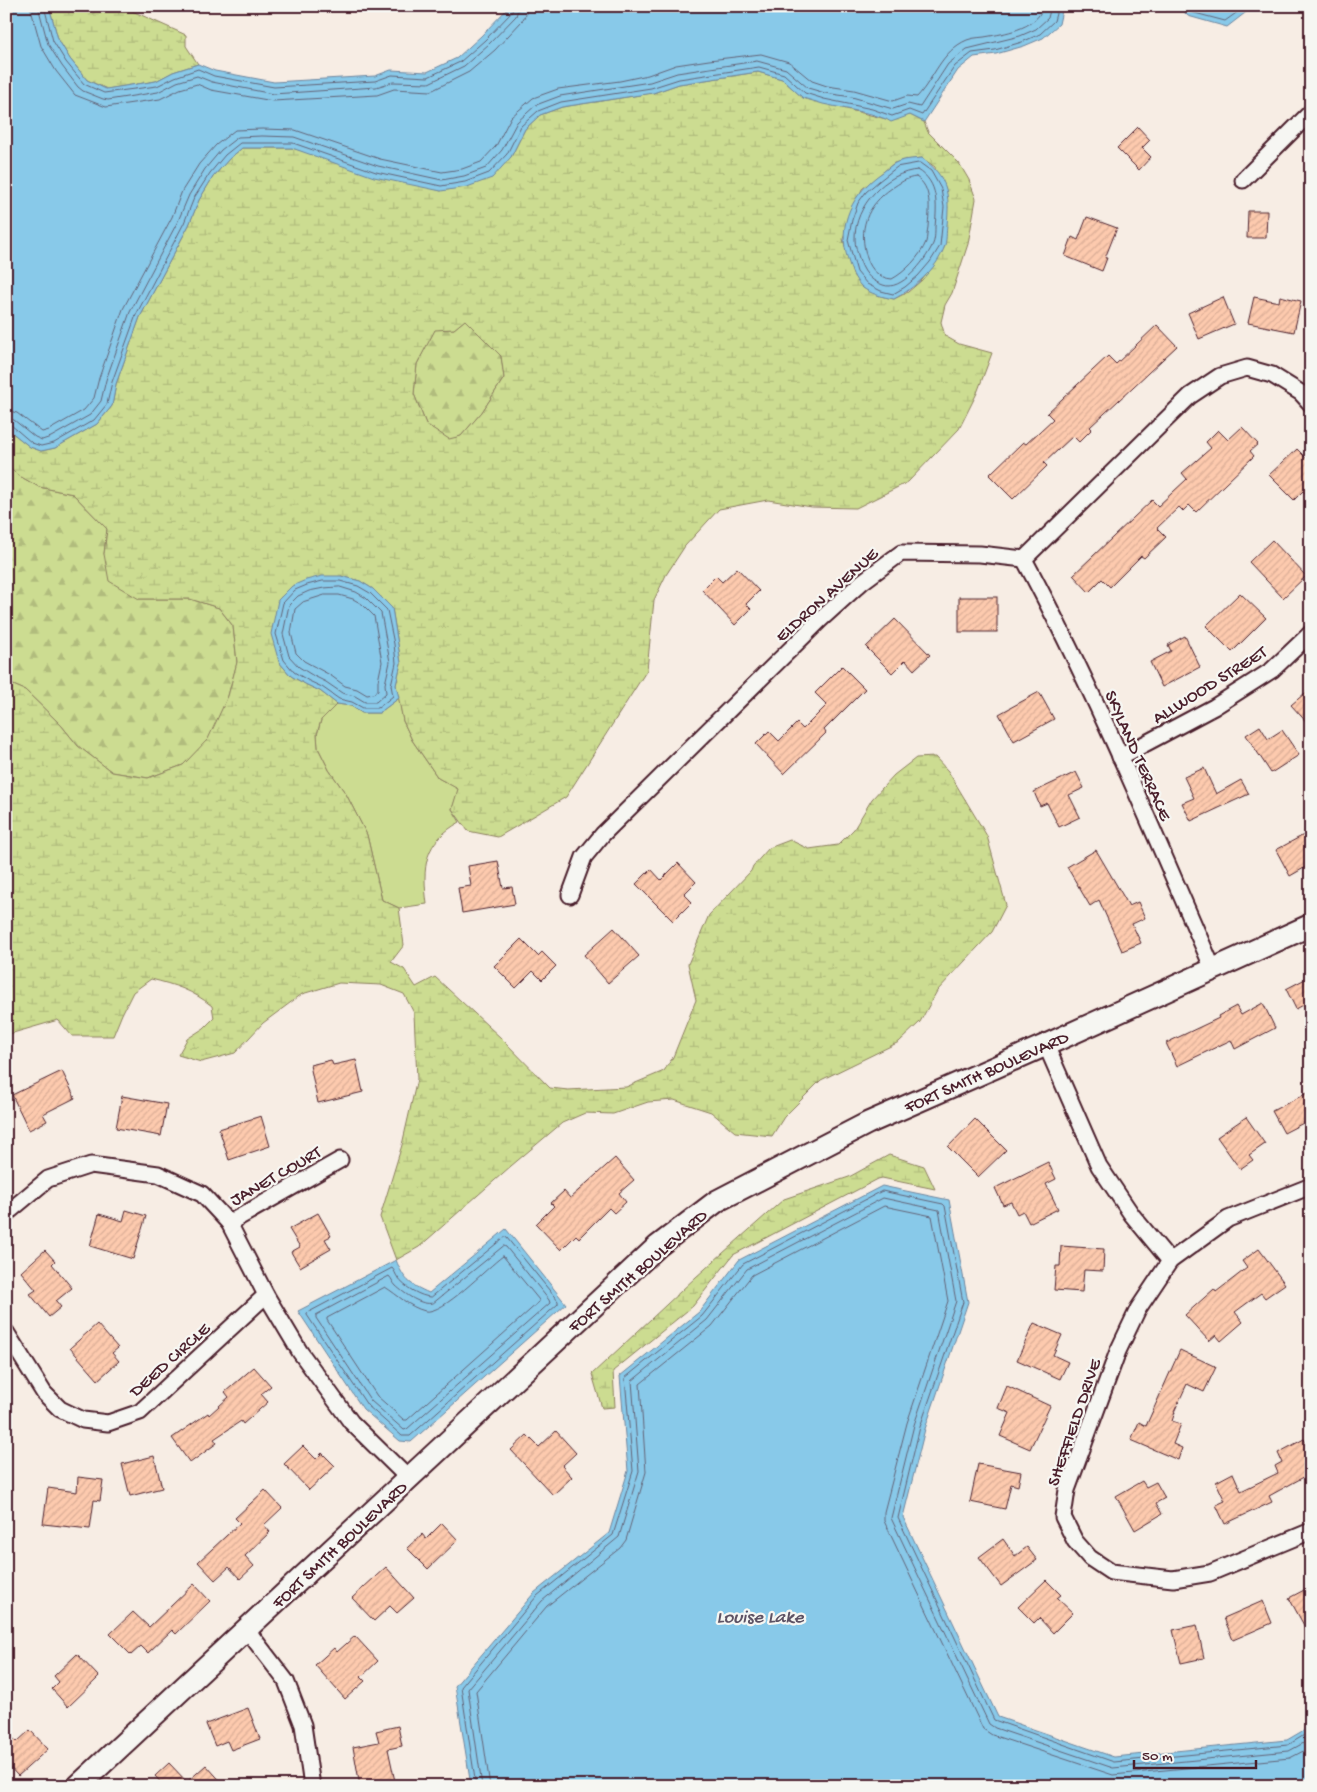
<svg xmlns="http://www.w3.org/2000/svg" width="1317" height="1792" font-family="'Gochi Hand',sans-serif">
<defs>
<pattern id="forest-firs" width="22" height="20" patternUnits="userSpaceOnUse" patternTransform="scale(1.25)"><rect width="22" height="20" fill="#ccdc91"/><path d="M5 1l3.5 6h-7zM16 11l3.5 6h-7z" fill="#b1bc7d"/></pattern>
<pattern id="wetland-marsh" width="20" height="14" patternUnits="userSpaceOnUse" patternTransform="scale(1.25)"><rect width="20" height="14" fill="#ccdc91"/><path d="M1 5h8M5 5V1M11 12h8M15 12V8" fill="none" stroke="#b1bc7d"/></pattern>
<pattern id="building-hatch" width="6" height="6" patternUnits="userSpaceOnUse" patternTransform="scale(1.25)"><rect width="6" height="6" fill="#fdcaae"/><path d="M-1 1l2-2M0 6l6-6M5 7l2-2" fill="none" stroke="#daad96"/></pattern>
</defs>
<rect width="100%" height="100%" fill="#f7ede4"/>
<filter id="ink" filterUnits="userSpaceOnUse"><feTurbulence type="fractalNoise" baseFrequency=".02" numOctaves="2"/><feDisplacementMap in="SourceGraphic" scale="10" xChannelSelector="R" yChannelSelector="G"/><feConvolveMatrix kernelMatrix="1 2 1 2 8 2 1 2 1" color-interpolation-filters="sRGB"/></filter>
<g filter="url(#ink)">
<path fill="#ccdc91" stroke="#8b7e5e" d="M399,698l4,23 9,19 26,38 21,11 -7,20 8,13c-36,20 -38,44 -33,82l-28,4 -17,-8 -15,-65 -21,-41 -17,-24 -11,-22 -1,-13 4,-15 16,-16 14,2 11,7h17z"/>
<g fill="url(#forest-firs)" stroke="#8b7e5e">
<path d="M465,320l36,36 3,22 -22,34 -21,24 -12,4 -23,-16 -12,-30 3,-30 18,-35h19z"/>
<path d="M6,463l10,11 23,13 34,7 34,35 -3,25 35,45h51l29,9 14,18 4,37 -9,33 -19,43 -26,26 -35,13 -36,-6 -34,-26 -17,-21 -36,-35 -19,-8z"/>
</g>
<g fill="url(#wetland-marsh)" stroke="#8b7e5e" fill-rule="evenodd">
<path d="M49,6h72l65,29v11l12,18 -25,8 -17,9 -49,8 -20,-9 -17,-21 -12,-20z"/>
<path d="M758,72l24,7 21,19 83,21 24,-4 14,7 4,10 31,31 10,17 7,19 -8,45 -16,49 -7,12 -4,17 4,14 14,8 33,9 -15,40 -18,36 -51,53 -52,26 -44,-1 -44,-7 -49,9 -34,37 -19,29 -12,25 -7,70 -81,127 -68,40 -30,-6 -16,-22 6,-20 -20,-11 -26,-38 -9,-19 -7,-36 5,-22 -9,-55 -19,-19 -13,-8 -19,-5 -62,86 12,14 16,9 13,6 17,13 -16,16 -4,14 1,14 11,22 17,24 21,41 15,65 17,8 5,37 -13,17 13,7 12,18 19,-10 66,61 49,50 18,2 58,-3 38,-16 9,-14 23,-57 -8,-36 21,-49 42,-44 2,-5 16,-18 21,-8 19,9 29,-4 16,-16 18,-30 22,-24 22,-17 19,-1 13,14 39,65 19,69 -14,27 -55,59 -17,31 -21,20 -78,38 -37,37 -12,19 -37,-4 -24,-20 -37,-12 -26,2 -35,12 -28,-1 -23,10 -51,43 -92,81 -23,13 -16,-43 22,-72 15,-66 -3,-66 -10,-19 -23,-9 -42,-2 -37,11 -39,29 -28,30 -34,9 -23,-7 9,-16 17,-11 10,-10 -2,-12c-20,-16 -37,-21 -61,-27l-18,13 -11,22 -9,22h-41l-14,-16 -52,15v-199l7,-16 -7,-4v-134l19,8 36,35 17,21 34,26 36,6 35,-13 25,-26 20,-43 9,-34 -4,-36 -14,-18 -29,-9h-51l-30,-18 -5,-27 3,-25 -34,-35 -34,-7 -23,-13 -10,-11v-36l4,4 20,16 11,4 14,-3 42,-24 15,-18 4,-22 24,-67 49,-92 10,-25 14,-23 16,-18 13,-11h50l149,43 70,-34 14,-28 15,-14 22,-8 91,-14 26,-9zM922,158l13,9 9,81 -10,17 -12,15 -14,12 -14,7 -14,-3 -17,-8 -10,-13 -10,-36 19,-50 32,-26 11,-3zM465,320l36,36 3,22 -22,34 -21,24 -12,3 -23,-15 -12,-30 3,-30 18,-34 19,-1z"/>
<path d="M889,1155l35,11 11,23 -53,-11 -4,1 -145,76 -40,51 -80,65 2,36 -13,1 -10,-34 104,-97 88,-78 65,-22z"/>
</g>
<g fill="#88c9e9" stroke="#6f859d">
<path d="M6,6h43l9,33 12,20 17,21 19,9 50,-8 17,-9 25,-8 17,7 59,11 101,-6 16,-6 36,2 30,-14 24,-22 29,-30h553l-4,18 -16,14 -19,8 -28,8 -22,3 -16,13 -34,52 -14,-7 -19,7 -5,-3 -15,-5 -48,-10 -20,-6 -21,-19 -24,-7 -79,12 -26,9 -91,14 -22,8 -15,14 -14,28 -19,21 -25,9 -26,4 -67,-14 -82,-29h-50l-13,11 -16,18 -14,23 -10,25 -49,92 -24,67 -4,22 -15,18 -42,24 -14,3 -11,-4 -20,-16 -4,-4z"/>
<path d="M1178,6h76l-27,21 -39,-11z"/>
<path d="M922,158c26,19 28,36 25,67 -1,7 0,16 -3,23 -8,22 -30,40 -50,51 -11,-2 -24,-5 -32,-12 -8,-8 -11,-17 -14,-27 -12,-36 5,-68 35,-88 4,-3 8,-7 12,-9 8,-4 18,-4 27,-5z"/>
<path d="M322,576h19l19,5 13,8 19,19 9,55 -5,22 3,13 -20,15h-17l-11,-7 -14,-2 -17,-13 -13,-6 -16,-9 -12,-14 -8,-28 7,-34 14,-14 14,-6z"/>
<path d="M882,1186l67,14 19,102 -43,127 -22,88 95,200 116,40 173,-17 24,-14v60h-840l-16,-100 79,-93 75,-60 19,-62 -8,-95 79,-64 40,-52z"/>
<path d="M506,1229l60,75 -155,138 -11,-1 -37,-32 -65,-98 98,-51c8,20 13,24 33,33z"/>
</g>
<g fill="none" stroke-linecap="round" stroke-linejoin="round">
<g stroke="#636377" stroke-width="1">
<path d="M30,6l11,40 15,25 19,24 31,12 54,-8 20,-10 17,-5 14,6 62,11 104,-6 17,-6 37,2 38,-19 26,-22 27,-29 4,-7 1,-8"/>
<path d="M38,6l10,38 14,22 16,21 5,4 20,8 5,1 50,-8 19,-10 20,-6 15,6 61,12 103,-7 17,-5 36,1 35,-17 25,-22 27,-28 3,-10"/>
<path d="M44,6l9,35 13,21 18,22 20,9 53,-7 18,-9 23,-8 16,7 60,11 101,-6 17,-6 36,2 32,-15 25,-22 27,-28 1,-6"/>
<path d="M1185,6l6,6 34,9 21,-15"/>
<path d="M920,163l11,8 10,18 3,18 -4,39 -10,16 -12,14 -13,11 -12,7 -12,-3 -14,-7 -10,-12 -9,-32 4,-20 6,-17 8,-11 13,-11 18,-14z"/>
<path d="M918,170c21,12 19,36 17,57 0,6 0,14 -3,19 -7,15 -31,46 -49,39 -14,-5 -20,-14 -24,-27 -2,-6 -4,-13 -4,-19 -1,-33 31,-67 63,-69z"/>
<path d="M916,177c17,10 13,34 12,50 -1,5 -1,11 -2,15 -6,15 -21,30 -34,37 -13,-1 -21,-9 -25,-21 -9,-29 -1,-52 25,-70 8,-5 14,-10 24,-11z"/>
<path d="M6,410l11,3 25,19 7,-2 35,-20 10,-12 5,-20 24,-69 49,-92 10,-26 17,-27 17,-19 19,-15 27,-1 33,1 85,29 62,13 20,-3 19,-7 15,-16 15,-29 22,-19 25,-9 62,-8 28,-6 28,-10 33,-5 52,-6 28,8 23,19 15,5 27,4 39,11 14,-5 10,1c17,-18 24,-46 50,-57 7,-3 15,-2 23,-4 18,-3 49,-9 53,-30"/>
<path d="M6,418l8,2 21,17 7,3 9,-3 39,-22 11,-14 5,-21 24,-68 48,-91 11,-26 16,-26 16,-19 17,-13 24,-1 32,1 84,29 64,14 22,-4 22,-8 16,-18 15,-28 19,-17 24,-9 90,-14 27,-9 80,-12 29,8 22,19 17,5 27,4 41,12 15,-5 12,3 28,-43 19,-15 53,-13 16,-7 12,-11 3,-12"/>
<path d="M6,424l5,1 21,18 9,3 13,-3 40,-23 13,-16 5,-22 24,-67 48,-92 10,-25 16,-25 15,-18 15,-12h53l83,29 65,14 24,-4 24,-9 18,-19 14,-28 17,-15 23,-9 90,-14 28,-9 80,-12 25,7 21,19 19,6 48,10 20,7 17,-6 13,5 33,-49 17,-13 23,-3 27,-8 18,-8 14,-13 4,-15"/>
<path d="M323,581h17l18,5 12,7 17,17 7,34 2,19 -5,22 2,11 -15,12h-15l-11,-6 -13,-3 -17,-12 -13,-6 -15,-9 -10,-12 -8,-26 7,-31 12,-13 12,-5z"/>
<path d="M340,587l16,5 10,6 15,15 9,49 -5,22 1,9 -10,9h-11l-10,-6 -13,-3 -16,-11 -14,-7 -13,-8 -10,-11 -6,-22 6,-29 9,-9 11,-5 15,-3z"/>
<path d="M325,595h14l14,4 9,5 12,12 8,46 -4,19v9l-5,4 -6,1 -10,-6 -12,-3 -15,-11 -26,-14 -8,-8 -5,-20 4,-24 8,-7z"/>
<path d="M505,1237l2,1 51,63v3l-148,132h-8l-35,-31 -60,-90v-2l85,-45c3,3 3,6 6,10 6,9 23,19 33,19z"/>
<path d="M504,1246l2,1 43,53 1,3 -143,126 -3,1 -33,-29 -55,-83v-3l73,-39c3,3 4,7 7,10 9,8 25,20 37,17z"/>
<path d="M503,1256l36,44v2l-132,118h-3l-27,-24 -50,-76v-2l58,-31c13,8 24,20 40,24 18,4 61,-43 78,-55z"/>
<path d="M476,1786l-15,-99 76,-91 76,-61 20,-64 -8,-93 77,-62 41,-52 139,-73 61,13 2,2 18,96 -43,125 -22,91 96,202 120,42 174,-17 23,-14"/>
<path d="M482,1786l-14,-97 74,-88 77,-64 20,-66 -7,-90 75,-61 40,-51 136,-71 56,12 17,91 -42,124 -23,93 98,206 6,4 118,40 176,-17 22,-12"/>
<path d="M490,1786l-14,-95 71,-85 73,-58 6,-8 20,-68 -6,-88 72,-58 40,-51 132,-69 48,10 16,85 -41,122 -23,89v9l99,208 9,6 121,40 177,-17 21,-11"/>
</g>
</g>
<g fill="url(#building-hatch)" stroke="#4a1f2b">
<path d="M1138,127l12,13 -8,8 9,9 -12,13 -22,-22z"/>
<path d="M1248,211h19l-1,27h-19z"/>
<path d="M1087,217l30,11 -12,30h2l-5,13 -37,-15 7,-19 6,3z"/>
<path d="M1280,296l21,5 -7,31 -46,-9 6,-26 25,5z"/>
<path d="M1223,297l11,27 -35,15 -11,-26z"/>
<path d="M1157,325l20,21 -87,81 2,2 -13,13 -6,-6 -29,27 3,3 -34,33 -24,-24 34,-33 3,2 27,-25 -6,-6 61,-57 8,8z"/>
<path d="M1242,427l16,17 -8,7 4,5 -58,56 -7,-7 -6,6 -4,-4 -22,21 9,9 -22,21 -3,-2 -31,31 -8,-8 -13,13 -16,-17 79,-75 6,6 29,-27 -5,-6 29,-25 -5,-6 12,-12 10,10z"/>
<path d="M1297,449l14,14v36l-8,-8 -9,9 -25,-25z"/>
<path d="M1272,540l34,36 -23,22 -34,-36z"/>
<path d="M737,568l22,23 -13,13 5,5 -16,16 -33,-35 14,-14 6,6z"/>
<path d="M1240,593l26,25 -34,34 -26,-26z"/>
<rect x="959" y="597" width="38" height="35"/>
<path d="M895,619l35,36 -16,15 -9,-10 -13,13 -26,-26z"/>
<path d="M1185,636l15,31 -38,20 -12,-25 21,-11 -3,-6z"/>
<path d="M842,666l23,23 -41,41 2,3 -42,41 -28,-30 13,-13 10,10 18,-18 6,6 24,-24 -12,-12z"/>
<path d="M1311,688v39l-20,-22z"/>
<path d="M1039,692l15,27 -40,22 -15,-27z"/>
<path d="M1260,726l8,13 14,-9 17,25 -28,18 -25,-38z"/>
<path d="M1204,768l12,26 25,-14 8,14 -58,27 -9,-18 12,-5 -10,-21z"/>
<path d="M1076,772l8,16 -15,7 11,22 -21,10 -12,-24 -7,3 -6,-14z"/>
<path d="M1311,831v33l-21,12 -14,-26z"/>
<path d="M1096,850l33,56 9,-4 7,16 -13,6 9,19 -19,8 -23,-51 -9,6 -23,-39z"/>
<path d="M498,861l5,27 9,-1 3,17 -53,9 -4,-25 13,-2 -3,-20z"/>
<path d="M678,863l18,19 -12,12 8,8 -19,19 -37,-37 15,-15 10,11z"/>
<path d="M614,928l25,28 -31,27 -24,-28z"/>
<path d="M521,939l17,17 4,-4 14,14 -14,14 -9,-9 -17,17 -22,-22z"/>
<path d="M1311,976v25l-15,8 -10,-20z"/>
<path d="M1263,1003l12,25 -40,21 -4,-9 -54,26 -11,-23 53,-25 -1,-2 18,-10 5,9z"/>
<path d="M331,1060l2,5 23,-5 7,32 -45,11 -8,-38z"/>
<path d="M62,1071l13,27 -32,16 4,7 -18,9 -17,-35z"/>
<path d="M1311,1091v28l-27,14 -12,-22z"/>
<path d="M122,1096l45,8 -6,32 -45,-8z"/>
<path d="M261,1116l9,30 -41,14 -10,-31z"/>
<path d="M1246,1117l19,27 -16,11 4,5 -13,9 -23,-32z"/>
<path d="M975,1119l31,31 -28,27 -30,-30z"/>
<path d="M615,1158l19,22 -15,13 7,9 -12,11 -5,-5 -30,30 -3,-3 -15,15 -25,-26 18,-18 -3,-3 13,-12 6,7z"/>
<path d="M1048,1162l8,17 -10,5 12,25 -29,14 -6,-12 -6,3 -6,-12 -8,3 -8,-17z"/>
<path d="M126,1210l20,6 -13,43 -43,-13 9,-32 24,7z"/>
<path d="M318,1213l13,23 -6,3 6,10 -31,18 -9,-15 9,-5 -11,-18z"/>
<path d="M1061,1246l43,3 -1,22 -19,-1 -2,22 -28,-2 2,-24h4z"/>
<path d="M1259,1249l26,35 -20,14 -4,-5 -26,19 8,10 -22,19 -5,-6 -7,6 -24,-26 29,-26 2,3 31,-24 -5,-7z"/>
<path d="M45,1250l10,11 -3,3 20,24 -16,13 5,6 -12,10 -19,-23 6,-4 -15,-18z"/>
<path d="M1034,1323l28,12 -9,20 15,7 -8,17 -43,-19z"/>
<path d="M97,1324l21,24 -6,5 7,8 -21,19 -28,-32z"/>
<path d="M1180,1350l36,17 -12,25 -17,-8 -13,28h1l-3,9 9,3 -8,20 9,4 -4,12 -47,-20 8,-18 7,4z"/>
<path d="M254,1367l17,19 -10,8 7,8 -25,22 -2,-3 -27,18 3,4 -27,20 -18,-25 36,-25 1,2 20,-18 -4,-5z"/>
<path d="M1007,1386l43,20 -20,43 -30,-13 10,-23 -12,-5z"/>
<path d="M556,1431l20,22 -14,13 10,11 -19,18 -42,-45 16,-15 12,12z"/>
<path d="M1304,1439l7,13v21l-42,23 3,6 -47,22 -9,-19 9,-4 -9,-19 17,-9 8,18 37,-18 -3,-7 7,-4 -4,-9z"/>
<path d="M303,1446l13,13 6,-6 13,13 -26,24 -25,-26z"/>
<path d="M154,1456l8,32 -32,8 -8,-32z"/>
<path d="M978,1464l43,8 -3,14 -7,-2 -6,25 -35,-7z"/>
<path d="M78,1477l25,3 -3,21 -6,-1 -4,29 -47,-5 5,-36 29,4z"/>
<path d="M1142,1481l4,6 10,-5 9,16 -9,5 6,11 -27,16 -19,-34z"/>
<path d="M265,1490l17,18 -18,17 6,7 -25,24 9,10 -14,13 -11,-12 -14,13 -17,-18 42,-39 -5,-5z"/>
<path d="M442,1523l16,17 -30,29 -21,-21 15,-14 4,5z"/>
<path d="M1003,1539l12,17 12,-9 10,13 -36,26 -22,-29z"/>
<path d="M386,1567l28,31 -17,15 -7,-7 -16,15 -22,-23z"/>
<path d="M1046,1580l15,15 -4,3 16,15 -20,20 -14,-15 -5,5 -16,-16z"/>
<path d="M194,1584l16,17 -34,33 -4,-4 -24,23 -7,-7 -10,9 -21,-21 23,-22 16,15z"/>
<path d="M1306,1589l5,9v40l-22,-40z"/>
<path d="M1263,1601l9,22 -39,17 -9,-22z"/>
<path d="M1197,1625l7,33 -23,5 -8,-33z"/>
<path d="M355,1636l23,25 -17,16 4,4 -20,18 -30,-34 19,-17 3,4z"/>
<path d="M77,1654l22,23 -31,30 -16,-18 7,-7 -5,-6z"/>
<path d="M248,1708l12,31 -29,11 -4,-9 -12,5 -9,-22z"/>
<path d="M398,1726l4,20 -14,3 8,37h-36l-7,-39 26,-5 -3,-11z"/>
<path d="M30,1730l18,19 -30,27 -12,-13v-32l11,11z"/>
<path d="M169,1763l18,19 19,-17 19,21h-61l-9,-10z"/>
</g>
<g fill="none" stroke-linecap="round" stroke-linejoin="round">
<g stroke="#4a1f2b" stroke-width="19">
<g id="street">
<path d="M1243,180l68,-68"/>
<path d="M1024,559c71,132 129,272 189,410"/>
<path d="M1120,757l94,-50 58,-37 39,-37"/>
<path d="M570,895l14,-38 19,-23 217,-214 42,-38 39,-29 79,1 44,5 166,-163 30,-20 27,-8 25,7 29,18 10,11"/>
<path d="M1046,1045l53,121 33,49 38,46"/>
<path d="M1311,1186l-83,33 -58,42 -32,48 -20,42 -51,139 -4,27 12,24 15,17 21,14 62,7 37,-6 101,-42"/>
<path d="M6,1214l42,-35 43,-14 67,9 44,20 27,29 37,72 34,57 51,70 58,57"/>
<path d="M229,1223l111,-63"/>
<path d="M6,1332l38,61 16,16 23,11 25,3 32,-11 126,-117"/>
<path d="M247,1630l39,51 17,44 9,61"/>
</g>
</g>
<g stroke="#4a1f2b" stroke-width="25">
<path id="secondary" d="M78,1786l580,-540 59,-45 151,-78 178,-78 265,-120"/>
</g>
<use href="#street" stroke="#f6f6f2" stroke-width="15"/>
<use href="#secondary" stroke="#f6f6f2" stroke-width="21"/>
</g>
</g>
<g text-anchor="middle" stroke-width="4.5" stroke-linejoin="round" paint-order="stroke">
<g font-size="18" fill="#4a1f2b" stroke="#f6f6f2">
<text transform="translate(826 594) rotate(-42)" y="6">ELDRON AVENUE</text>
<text transform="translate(1209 684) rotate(-32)" y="6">ALLWOOD STREET</text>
<text transform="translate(1139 755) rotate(66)" y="6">SKYLAND TERRACE</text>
<text transform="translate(986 1071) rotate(-24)" y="6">FORT SMITH BOULEVARD</text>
<text transform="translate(275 1175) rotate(-30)" y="6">JANET COURT</text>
<text transform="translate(637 1270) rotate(-41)" y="6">FORT SMITH BOULEVARD</text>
<text transform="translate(169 1359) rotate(-42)" y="6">DEED CIRCLE</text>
<text transform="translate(1073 1422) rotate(-71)" y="6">SHEFFIELD DRIVE</text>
<text transform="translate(339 1544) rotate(-43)" y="6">FORT SMITH BOULEVARD</text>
</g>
<g font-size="19" font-style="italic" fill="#5d5264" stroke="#f6f6f2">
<text x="760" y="1622">Louise Lake</text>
</g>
</g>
<rect width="1317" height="1792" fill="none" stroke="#f6f6f2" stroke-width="25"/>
<rect x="12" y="12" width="1292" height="1767" fill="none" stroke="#4a1f2b" stroke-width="2" filter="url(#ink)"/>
<path d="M1134 1760v8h122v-8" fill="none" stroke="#4a1f2b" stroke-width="2.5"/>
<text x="1142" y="1760" font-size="15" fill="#4a1f2b" stroke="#f6f6f2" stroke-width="4" paint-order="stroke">50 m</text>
</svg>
